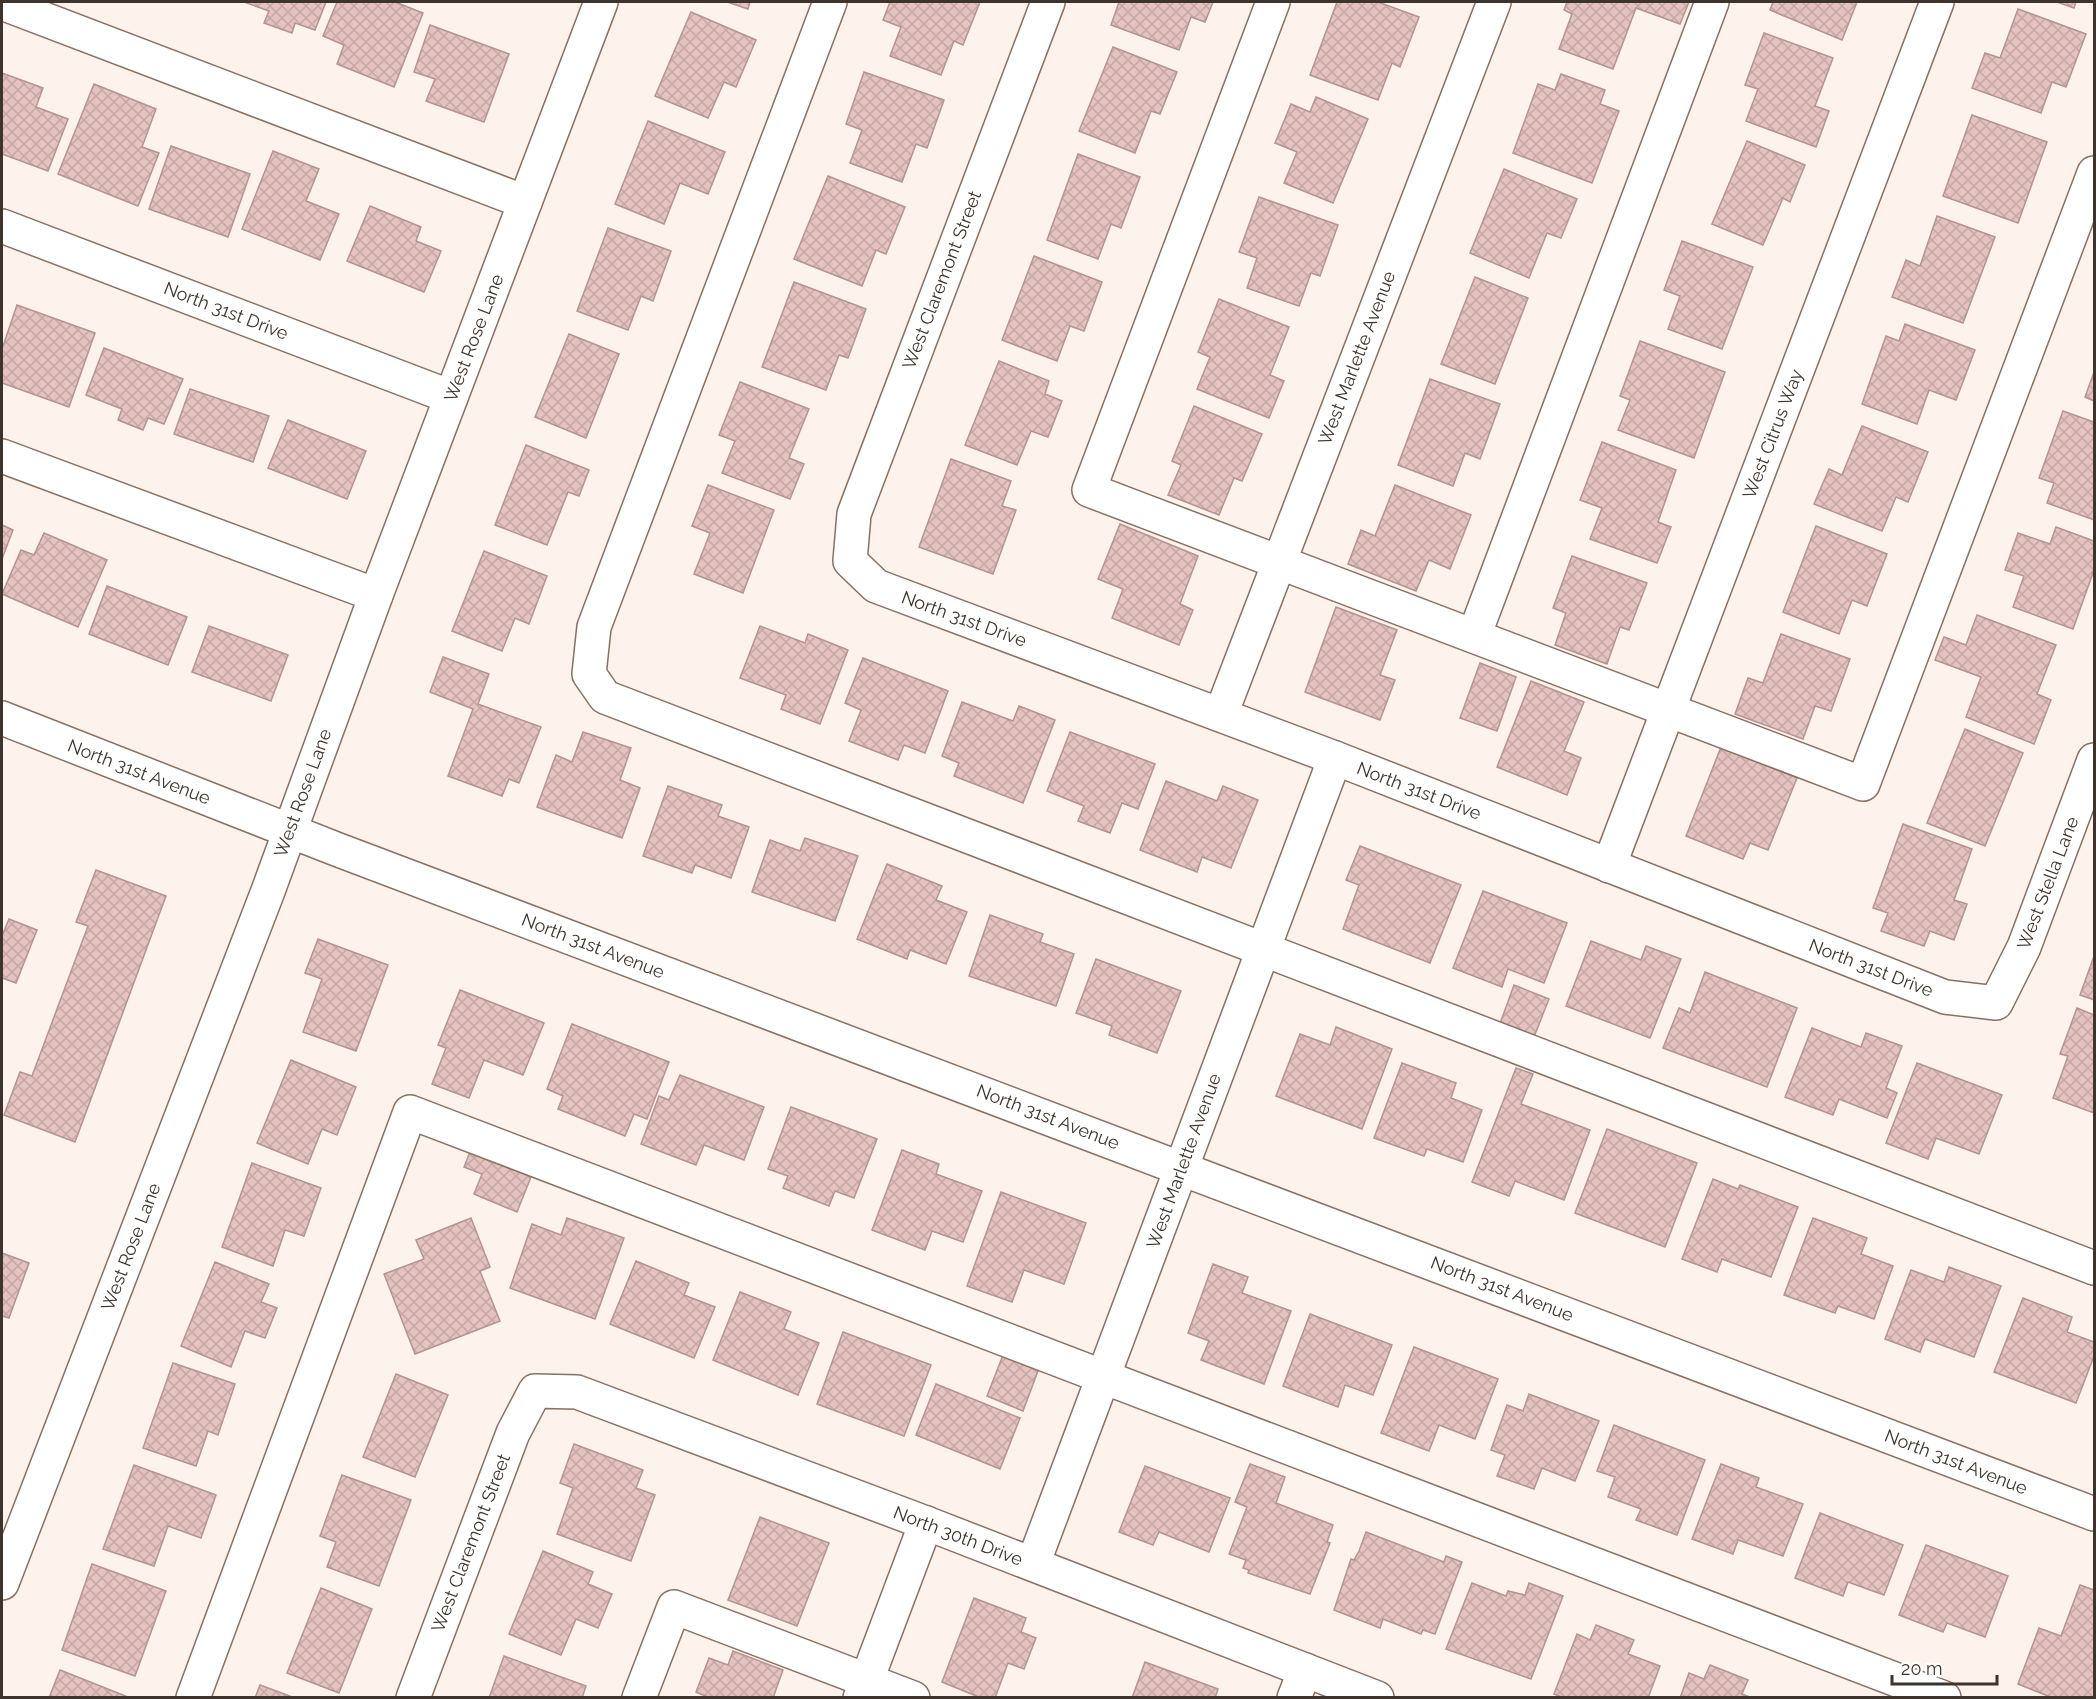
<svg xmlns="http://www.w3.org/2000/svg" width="2096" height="1699" font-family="Raleway,sans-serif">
<defs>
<pattern id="building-cross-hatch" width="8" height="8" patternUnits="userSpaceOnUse" patternTransform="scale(1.5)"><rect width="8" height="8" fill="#e4c2c0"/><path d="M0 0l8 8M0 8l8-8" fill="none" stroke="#c5a7a5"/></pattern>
</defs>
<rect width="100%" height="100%" fill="#fef2ec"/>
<g fill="url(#building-cross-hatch)" stroke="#b49493" stroke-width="1.5">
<path d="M244,2h82l-11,28 -20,-7 -3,10 -28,-10 5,-12z"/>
<path d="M337,2h58l28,11 -29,74 -57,-23 7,-19 -21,-9z"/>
<path d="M727,2h23l-2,7z"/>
<path d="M890,2h90l-17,43 -9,-4 -13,34 -51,-19 11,-29 -18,-7z"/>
<path d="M1119,2h94l-8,20 -14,-5 -12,33 -68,-25z"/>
<path d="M1337,2h41l41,15 -19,50 -8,-4 -14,37 -68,-25z"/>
<path d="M1567,2h122l-9,22 -44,-16 -23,61 -54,-20 13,-35 -8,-4z"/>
<path d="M1773,2h84l-15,38 -72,-30z"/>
<path d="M2057,2h19l-2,6z"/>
<path d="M2018,9l68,25 -20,53 -14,-5 -11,31 -69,-25 13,-35 15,5z"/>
<path d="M691,12l65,28 -20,47 -12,-5 -16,36 -53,-22z"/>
<path d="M430,25l79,29 -25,68 -58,-21 9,-22 -21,-7z"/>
<path d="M1764,33l69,25 -18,48 14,5 -13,36 -70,-26 12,-32 -13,-4z"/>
<path d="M1113,47l64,25 -17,42 -9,-3 -16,42 -56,-22z"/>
<path d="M864,72l80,28 -17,48 -11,-4 -14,38 -52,-19 12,-33 -16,-6z"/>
<path d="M2,73l41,15 -7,19 32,12 -20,52 -46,-17z"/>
<path d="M1561,74l44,16 -5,14 19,7 -27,72 -79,-30 25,-69 17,6z"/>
<path d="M94,84l62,25 -14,38 17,6 -21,53 -80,-32z"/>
<path d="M1316,97l52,22 -35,84 -49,-20 13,-31 -22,-9 16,-39 19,8z"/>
<path d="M1972,115l75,27 -29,81 -75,-27z"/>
<path d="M648,121l77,31 -17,42 -28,-11 -16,41 -49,-20z"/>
<path d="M1747,141l58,24 -15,37 -7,-4 -20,47 -51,-21z"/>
<path d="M171,146l79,28 -22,63 -79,-28z"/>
<path d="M273,151l46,18 -13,32 33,13 -19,46 -78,-31z"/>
<path d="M1078,154l62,23 -19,51 -10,-4 -13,35 -51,-19z"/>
<path d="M1504,169l73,30 -16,39 -14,-5 -18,45 -59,-25z"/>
<path d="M828,176l77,31 -19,47 -10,-4 -14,36 -68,-27z"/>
<path d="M1259,197l79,28 -18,51 -9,-3 -12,33 -52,-18 10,-30 -18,-6z"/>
<path d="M370,206l51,21 -5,14 25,10 -17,41 -77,-31z"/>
<path d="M1937,216l58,21 -32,86 -71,-26 14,-37 14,6z"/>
<path d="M608,228l63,23 -18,50 -12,-5 -13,34 -51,-19z"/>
<path d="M1682,241l71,26 -31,82 -54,-20 12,-33 -16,-6z"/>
<path d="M1034,256l68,26 -18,49 -14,-5 -13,35 -55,-21z"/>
<path d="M1475,277l53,21 -33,86 -54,-20z"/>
<path d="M794,282l72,27 -18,49 -9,-3 -13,35 -64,-23z"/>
<path d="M1219,299l70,28 -19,48 14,6 -15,37 -72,-29 13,-32 -12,-5z"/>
<path d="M17,305l78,28 -26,74 -67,-24v-34z"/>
<path d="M1905,324l70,26 -19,50 -27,-10 -12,34 -55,-20 24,-68 13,5z"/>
<path d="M569,334l50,20 -33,84 -51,-21z"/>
<path d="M1640,341l85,31 -31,86 -76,-28 12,-30 -10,-4z"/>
<path d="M104,348l79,31 -19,45 -16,-6 -5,12 -25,-10 4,-11 -36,-14z"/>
<path d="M999,361l50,20 -4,13 17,7 -14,36 -17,-6 -14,34 -52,-20z"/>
<path d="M2094,372v29l-9,-4z"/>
<path d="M1430,379l70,25 -20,55 -15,-6 -12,33 -55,-21z"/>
<path d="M740,382l69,27 -20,49 15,6 -14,35 -68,-26 13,-32 -16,-6z"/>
<path d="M190,389l79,27 -16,46 -79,-28z"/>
<path d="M1194,406l68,28 -20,47 -8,-3 -15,37 -51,-20 13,-30 -9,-4z"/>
<path d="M2063,411l31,11v98l-47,-17 7,-20 -15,-5z"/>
<path d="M288,420l78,31 -19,48 -79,-31z"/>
<path d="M1862,426l66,26 -20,50 -12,-5 -14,34 -68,-27 15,-35 13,6z"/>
<path d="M1602,442l74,28 -18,52 13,5 -14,36 -67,-24 12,-31 -22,-8z"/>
<path d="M526,445l63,25 -10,26 -11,-4 -21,53 -52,-20z"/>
<path d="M951,459l60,22 -9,25 14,4 -23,64 -74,-27z"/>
<path d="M708,485l66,25 -31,83 -49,-19 16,-41 -18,-7z"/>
<path d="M1395,485l76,30 -21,54 -21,-9 -13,31 -68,-27 13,-34 14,6z"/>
<path d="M1120,524l78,32 -18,48 13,6 -14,35 -67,-27 11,-29 -25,-10z"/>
<path d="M2,525l11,5 -11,29z"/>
<path d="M1816,526l71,28 -20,52 -15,-6 -13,34 -56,-22z"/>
<path d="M2056,527l38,14v29l-21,59 -60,-22 11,-31 -19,-6 13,-37 32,11z"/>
<path d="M44,533l63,27 -29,67 -76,-33 19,-44 13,5z"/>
<path d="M484,551l63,25 -18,48 -14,-6 -13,33 -50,-20z"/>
<path d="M1572,556l75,27 -18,47 -9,-3 -13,37 -52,-19 11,-32 -13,-5z"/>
<path d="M107,586l80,31 -19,48 -79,-31z"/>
<path d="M1336,607l61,23 -17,45 15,5 -15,40 -75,-28z"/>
<path d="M1977,615l79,30 -19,49 14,6 -17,44 -68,-27 15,-40 -46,-17 9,-23 22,8z"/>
<path d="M209,626l79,29 -17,46 -79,-29z"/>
<path d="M760,626l45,17 3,-9 40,16 -28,74 -39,-15 5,-14 -46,-17z"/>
<path d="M1781,634l69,25 -19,52 -16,-5 -12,33 -68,-25 13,-36 15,5z"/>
<path d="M443,657l46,17 -11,30 63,23 -22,56 -10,-4 -7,17 -54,-20 25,-67 -43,-17z"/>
<path d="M863,658l85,33 -23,62 -21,-8 -6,15 -49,-19 12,-31 -16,-7z"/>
<path d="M1480,663l36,14 -19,54 -37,-13z"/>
<path d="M1531,681l53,21 -20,49 17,7 -14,37 -70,-28z"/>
<path d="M962,702l51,19 6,-15 36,14 -32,83 -69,-27 5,-13 -17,-7z"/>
<path d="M1965,729l58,24 -38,93 -58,-23z"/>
<path d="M583,732l48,16 -11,32 20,8 -18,50 -85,-31 19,-52 16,7z"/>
<path d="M1070,732l85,32 -17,45 -16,-6 -12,30 -32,-12 6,-15 -37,-15z"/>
<path d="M1721,747l76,31 -29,72 -18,-7 -7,16 -57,-23z"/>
<path d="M1166,781l51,20 6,-15 35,14 -27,68 -29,-11 -5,15 -57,-22z"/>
<path d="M668,786l54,19 -4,11 31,11 -18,51 -36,-13 -3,8 -49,-17z"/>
<path d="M1903,824l69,25 -18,51 13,4 -13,36 -24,-9 -6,15 -43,-15 7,-18 -15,-5z"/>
<path d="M805,838l53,18 -23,65 -83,-29 18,-52 30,11z"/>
<path d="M1360,846l101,39 -31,78 -87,-34 16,-44 -13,-5z"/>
<path d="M887,864l55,22 -6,14 31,12 -21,52 -36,-14 -3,9 -50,-20z"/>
<path d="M96,870l70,26 -91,246 -71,-27 16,-43 12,4 56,-150 -12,-4z"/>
<path d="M1483,891l84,32 -23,60 -36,-14 -6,18 -49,-19z"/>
<path d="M990,915l53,19 -3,8 34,12 -18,52 -87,-30z"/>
<path d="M9,919l28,11 -21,53 -14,-5v-42z"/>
<path d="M318,939l70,26 -32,86 -53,-19 19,-53 -17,-6z"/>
<path d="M1591,941l50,19 5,-14 35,13 -31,79 -84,-32z"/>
<path d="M2094,956v44l-14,-5z"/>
<path d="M1096,959l85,32 -24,62 -48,-18 3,-9 -36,-13z"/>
<path d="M1705,972l92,36 -30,79 -104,-39 16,-40 11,5z"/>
<path d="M1514,985l35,14 -17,43 -34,-13z"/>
<path d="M460,990l84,33 -21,52 -39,-15 -15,38 -37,-14 14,-36 -8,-3z"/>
<path d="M2077,1008l17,7v98l-41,-15 15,-42 -8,-2z"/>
<path d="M572,1024l97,38 -22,57 -13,-5 -9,22 -67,-27 5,-13 -16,-7z"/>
<path d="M1336,1027l56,22 -30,80 -86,-33 24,-62 30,11z"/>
<path d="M1812,1028l49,19 5,-14 36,13 -16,42 11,5 -10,25 -48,-19 -6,16 -48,-18z"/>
<path d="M291,1060l65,27 -19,48 -15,-6 -14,35 -51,-21z"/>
<path d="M1402,1063l54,20 -5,15 31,12 -19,52 -36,-13 -3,7 -50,-18z"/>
<path d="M1917,1063l85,32 -23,59 -43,-16 -8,21 -42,-16z"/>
<path d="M1516,1068l17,6 -12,30 69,26 -26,70 -49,-19 -6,15 -37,-14z"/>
<path d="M680,1075l84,32 -20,53 -40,-15 -8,20 -55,-21 18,-48 10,4z"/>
<path d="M791,1107l86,32 -23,59 -19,-7 -6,15 -46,-18 5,-12 -20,-7z"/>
<path d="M1607,1129l90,34 -32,84 -90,-34z"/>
<path d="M472,1147l61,25 -16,40 -43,-18 8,-20 -18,-7z"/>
<path d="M902,1150l37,14 -3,10 46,17 -19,51 -31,-11 -7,19 -53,-20z"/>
<path d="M252,1163l69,25 -17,48 -19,-6 -12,36 -51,-19z"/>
<path d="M1713,1179l25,10 2,-4 58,22 -27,70 -49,-18 -5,13 -35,-13z"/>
<path d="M1001,1192l85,31 -22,61 -40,-14 -12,32 -45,-16z"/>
<path d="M471,1218l19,49 -10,4 20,50 -85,33 -31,-80 40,-15 -8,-19z"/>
<path d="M567,1218l57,20 -29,81 -85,-31 22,-64 29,11z"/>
<path d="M1813,1218l54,20 -6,16 32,12 -19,53 -36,-13 -3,7 -51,-18z"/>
<path d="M2,1253l27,10 -20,55 -7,-2z"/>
<path d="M636,1261l53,22 -5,12 31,12 -21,51 -84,-34z"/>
<path d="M215,1262l54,22 -8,18 16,6 -12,30 -20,-7 -14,36 -50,-21z"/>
<path d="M1213,1264l35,13 -6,16 49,18 -27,73 -63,-24 8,-19 -21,-8z"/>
<path d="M1949,1267l52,19 -27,71 -49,-18 -5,13 -35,-13 26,-69 33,12z"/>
<path d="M740,1292l51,20 -7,17 35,14 -21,52 -85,-35z"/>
<path d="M2023,1298l49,19 -5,15 27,10v14l-18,47 -82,-31z"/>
<path d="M1310,1314l82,31 -19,50 -28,-10 -7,22 -55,-21z"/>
<path d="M843,1332l88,33 -27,71 -87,-32z"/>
<path d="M1414,1347l84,32 -23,60 -36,-14 -10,26 -48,-18z"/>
<path d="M1005,1350l36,13 -18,48 -36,-15z"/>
<path d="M173,1363l62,21 -17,51 -10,-4 -12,35 -53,-18z"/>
<path d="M396,1374l52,21 -33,82 -52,-20z"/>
<path d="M936,1384l84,34 -20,51 -84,-34z"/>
<path d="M1529,1394l70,27 -24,60 -33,-13 -8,21 -37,-13 8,-21 -14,-5 16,-45 16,6z"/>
<path d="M1614,1425l91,35 -28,75 -41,-15 5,-11 -33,-12 7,-20 -18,-6z"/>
<path d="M574,1444l69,26 -7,18 19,7 -24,66 -74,-27 16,-46 -13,-5z"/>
<path d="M1250,1464l35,13 -9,26 57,22 -6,17 3,1 -20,51 -62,-21 1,-3 -6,-2 3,-8 -17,-6 18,-47 -12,-5z"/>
<path d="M1721,1464l38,14 -3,9 47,17 -20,52 -45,-16 -5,14 -41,-15z"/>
<path d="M134,1465l82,30 -15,43 -33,-12 -14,40 -51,-17z"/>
<path d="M1145,1466l85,32 -21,54 -50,-20 -6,13 -34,-13z"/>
<path d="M342,1475l69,25 -32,86 -52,-19 9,-25 -16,-6z"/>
<path d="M1820,1513l83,32 -19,50 -36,-13 -5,14 -48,-18z"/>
<path d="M760,1517l69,26 -32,83 -69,-26z"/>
<path d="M1366,1532l78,30 2,-6 16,6 -27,72 -12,-4 -2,4 -38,-15 -3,9 -46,-18 17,-51 3,1 5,-9z"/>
<path d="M1926,1545l82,31 -23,61 -38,-14 -4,9 -44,-17z"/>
<path d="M543,1551l50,21 -5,12 24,10 -14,34 -22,-9 -15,36 -52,-21z"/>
<path d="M92,1564l74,27 -31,85 -73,-26z"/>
<path d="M1472,1583l34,13 2,-5 17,4 4,-12 34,13 -32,83 -85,-30z"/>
<path d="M2080,1585l14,5v108h-41l-35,-14 21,-56 22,8z"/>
<path d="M321,1588l51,21 -33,84 -52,-20z"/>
<path d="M974,1598l52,20 -5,14 15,6 -12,31 -16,-6 -13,35h-14l-39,-16z"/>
<path d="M1596,1625l38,15 -6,14 32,12 -12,32h-84l-10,-4 23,-60 13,6z"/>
<path d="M733,1651l50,19 -10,28h-63l-14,-6 13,-34 19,7z"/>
<path d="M504,1656l82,30 -4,12h-93z"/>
<path d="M1145,1662l73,27 -3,9h-83z"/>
<path d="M1710,1665l38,15 -6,14 10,4h-72l9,-25 15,6z"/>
<path d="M60,1670l68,27 -79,1z"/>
<path d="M260,1685l35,13h-40z"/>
</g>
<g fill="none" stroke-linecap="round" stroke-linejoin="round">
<g stroke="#897062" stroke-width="36">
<g id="minor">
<path d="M830,2l-236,625 -5,47 16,23 1489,571"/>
<path d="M1048,2l-194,512 -4,47 26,25 459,172 610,239 51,6 28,-56 70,-187"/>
<path d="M1273,2l-184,488 774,294 231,-611"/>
<path d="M2,3l523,199"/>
<path d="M2,226l449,171"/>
<path d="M2,456l374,139"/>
<path d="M1474,636l238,-634"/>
<path d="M1221,714l273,-712"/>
<path d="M2,718l334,131 1758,665"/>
<path d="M1609,866l328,-864"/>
<path d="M1033,1564l302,-806"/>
<path d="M2,1583l266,-692 108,-296 225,-593"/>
<path d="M193,1698l217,-586 1534,586"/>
<path d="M413,1698l100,-265 22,-42 42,1 349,131 451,175"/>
<path d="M639,1698l35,-91 239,91"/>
<path d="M860,1698l66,-175"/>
<path d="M1294,1698l11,-28"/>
</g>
</g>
<use href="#minor" stroke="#fff" stroke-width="33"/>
</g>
<g text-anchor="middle" stroke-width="4.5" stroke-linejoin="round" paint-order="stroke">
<g font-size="18" fill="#3e332d" stroke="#fff">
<text transform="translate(942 280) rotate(-69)" y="6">West Claremont Street</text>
<text transform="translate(226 311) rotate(21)" y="6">North 31st Drive</text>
<text transform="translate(474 338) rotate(-69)" y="6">West Rose Lane</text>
<text transform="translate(1357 358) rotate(-69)" y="6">West Marlette Avenue</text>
<text transform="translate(1773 434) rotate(-69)" y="6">West Citrus Way</text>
<text transform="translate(964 619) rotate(20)" y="6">North 31st Drive</text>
<text transform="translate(139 772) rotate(21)" y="6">North 31st Avenue</text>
<text transform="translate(1419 791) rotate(21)" y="6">North 31st Drive</text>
<text transform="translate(303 793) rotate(-70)" y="6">West Rose Lane</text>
<text transform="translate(2048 883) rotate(-69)" y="6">West Stella Lane</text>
<text transform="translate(593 946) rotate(21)" y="6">North 31st Avenue</text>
<text transform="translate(1871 968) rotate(21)" y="6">North 31st Drive</text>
<text transform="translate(1048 1117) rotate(21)" y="6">North 31st Avenue</text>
<text transform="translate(1184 1161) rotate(-70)" y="6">West Marlette Avenue</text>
<text transform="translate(131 1247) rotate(-69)" y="6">West Rose Lane</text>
<text transform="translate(1502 1289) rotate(21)" y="6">North 31st Avenue</text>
<text transform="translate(1956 1462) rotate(21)" y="6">North 31st Avenue</text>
<text transform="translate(958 1536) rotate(21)" y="6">North 30th Drive</text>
<text transform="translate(471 1543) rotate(-69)" y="6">West Claremont Street</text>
</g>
</g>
<rect width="2096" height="1699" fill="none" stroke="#3e332d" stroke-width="6"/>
<path d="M1892 1675v9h105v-9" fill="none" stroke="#3e332d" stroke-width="3"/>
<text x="1901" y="1675" font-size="18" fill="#3e332d" stroke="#ffffff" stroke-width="4.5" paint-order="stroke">20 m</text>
</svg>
